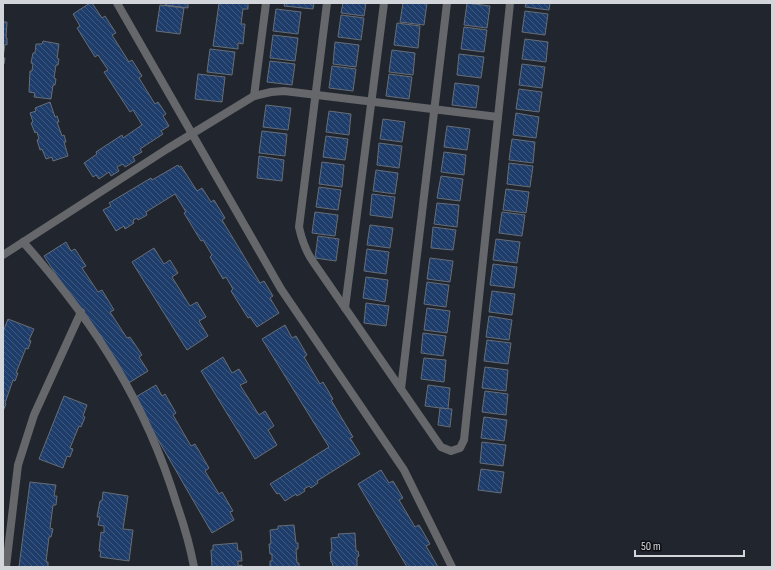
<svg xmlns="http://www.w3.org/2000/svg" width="775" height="570" font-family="'Sofia Sans Condensed',sans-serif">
<defs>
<pattern id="building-back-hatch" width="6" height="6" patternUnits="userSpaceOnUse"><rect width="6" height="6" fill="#1e3d6a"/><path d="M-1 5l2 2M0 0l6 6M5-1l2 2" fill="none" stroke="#3e587f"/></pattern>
</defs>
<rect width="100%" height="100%" fill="#21262e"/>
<g fill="url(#building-back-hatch)" stroke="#676d75">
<path d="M90,3h2l10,15 3,-2 11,17 -4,2 17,27 3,-2 10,16 -3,2 16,26 3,-2 8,12 -3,2 6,10 -8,5 2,3 -23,15 2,3 -9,5 2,4 -10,6 -2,-3 -6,3 2,4 -8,5 -2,-4 -10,7 -3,-4 -3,2 -9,-14 13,-9 -1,-2 26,-17 1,3 19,-13 -9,-15 -3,2 -26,-40 4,-2 -10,-15 -3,2 -18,-29 3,-2 -7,-12z"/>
<path d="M166,3h22v5l-23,-3z"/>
<path d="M219,3h29v6h-5l-2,15h4l-2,20 -5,-1v6l-25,-3z"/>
<path d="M285,3h29l-1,6 -29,-3z"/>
<path d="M343,3h23l-2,13 -23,-3z"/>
<path d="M403,3h24l-3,22 -24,-3z"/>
<path d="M467,3l23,3 -3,22 -23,-3z"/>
<path d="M526,3h24l-1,7 -24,-3z"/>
<path d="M160,5l24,3 -4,26 -24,-3z"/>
<path d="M276,9l25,3 -3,22 -25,-3z"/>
<path d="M525,11l23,3 -3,21 -23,-3z"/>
<path d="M341,15l23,3 -3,22 -23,-3z"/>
<path d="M3,22h4l-1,16h1v7l-2,-1 -2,14h2l-1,6h-1z"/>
<path d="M397,23l23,3 -2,22 -24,-3z"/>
<path d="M464,27l23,3 -3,22 -23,-3z"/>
<path d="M273,35l25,3 -3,23 -25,-3z"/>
<path d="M525,39l23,3 -2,20 -24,-3z"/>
<path d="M43,41l16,3 -2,14 2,1 -1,6h-2l-2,13 2,1 -1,6h-2l-2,14 -17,-2 1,-4 -6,-1 1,-21h2l1,-7 -2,-1 2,-10h2l1,-9h6z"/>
<path d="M335,42l24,3 -3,22 -23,-3z"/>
<path d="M210,49l25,3 -3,23 -25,-3z"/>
<path d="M392,50l23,3 -2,22 -24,-3z"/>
<path d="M459,54l25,3 -3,21 -24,-3z"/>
<path d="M270,61l25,3 -3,21 -25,-3z"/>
<path d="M522,64l23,3 -3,21 -23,-3z"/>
<path d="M332,66l24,3 -3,22 -24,-3z"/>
<path d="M198,74l27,3 -3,25 -27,-3z"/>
<path d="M389,74l23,3 -3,22 -23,-3z"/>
<path d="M455,83l24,3 -3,22 -24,-3z"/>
<path d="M519,89l23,3 -3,20 -23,-3z"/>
<path d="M50,102l5,15 2,-1 2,6h-2l5,14 2,-1 2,7h-2l4,14 -15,5 -1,-4 -6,2 -4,-10 -2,1 -3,-10 2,-1 -2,-7 -2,1 -4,-10 2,-1 -3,-9 6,-2 -1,-3z"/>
<path d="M266,105l25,3 -3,22 -25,-3z"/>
<path d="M329,111l22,3 -2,21 -23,-3z"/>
<path d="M516,113l23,4 -3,21 -23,-3z"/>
<path d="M383,119l22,3 -3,20 -22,-3z"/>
<path d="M447,126l23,3 -3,21 -23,-3z"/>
<path d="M262,131l25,3 -2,22 -26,-3z"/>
<path d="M326,136l22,3 -3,21 -22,-3z"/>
<path d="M512,139l23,3 -2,21 -24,-3z"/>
<path d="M379,143l23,3 -3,22 -22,-3z"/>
<path d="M444,152l22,3 -2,20 -23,-3z"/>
<path d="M259,156l25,4 -2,21 -25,-3z"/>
<path d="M322,162l22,3 -2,22 -23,-3z"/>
<path d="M509,163l24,3 -3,21 -23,-3z"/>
<path d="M178,165l1,2 2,-1 16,25 5,-3 9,14 3,-2 11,18 -3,2 38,63 4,-2 9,15 -3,2 9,15 -22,14 -7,-10 -2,1 -17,-27 2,-2 -7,-12 -3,2 -13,-22 2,-2 -9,-15 -2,1 -17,-28 2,-1 -11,-18 -29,18 1,3 -9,5 -1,-2 -4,2 1,3 -9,6 -1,-3 -8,5 -13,-21 8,-4 -2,-3 42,-25 1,2z"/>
<path d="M376,170l22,3 -3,21 -22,-3z"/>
<path d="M441,176l22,3 -3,22 -23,-3z"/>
<path d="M319,187l22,3 -3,20 -22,-3z"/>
<path d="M506,189l23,3 -3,21 -23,-3z"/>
<path d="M372,194l23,3 -3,21 -22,-3z"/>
<path d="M437,203l22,2 -2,22 -23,-3z"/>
<path d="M315,212l23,3 -3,21 -23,-3z"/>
<path d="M502,212l23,3 -3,21 -23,-3z"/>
<path d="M370,225l23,3 -3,20 -23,-3z"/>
<path d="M433,227l23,3 -3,20 -22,-2z"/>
<path d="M318,236l21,3 -3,22 -21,-3z"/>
<path d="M496,239l24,3 -3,21 -24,-3z"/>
<path d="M66,242l5,9 4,-2 11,17 -4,2 16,24 4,-2 12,20 -4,2 17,26 3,-1 12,18 -3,2 9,14 -21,13 -83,-128z"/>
<path d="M154,248l10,16 6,-4 8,13 -6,4 18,29 7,-4 9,15 -7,4 9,15 -21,14 -55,-88z"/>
<path d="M367,249l22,3 -3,22 -22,-3z"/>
<path d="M430,258l23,3 -3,21 -23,-3z"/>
<path d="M493,264l24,3 -3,21 -24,-3z"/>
<path d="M366,277l22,3 -3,22 -22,-4z"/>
<path d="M427,282l22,3 -3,22 -22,-3z"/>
<path d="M492,291l23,3 -3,21 -23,-3z"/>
<path d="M366,303l23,3 -3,20 -22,-3z"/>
<path d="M427,308l23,3 -3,22 -23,-3z"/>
<path d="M489,316l23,4 -3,20 -23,-3z"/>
<path d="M8,319l26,10 -5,11 2,1 -3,8 -2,-1 -10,25h2l-3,8 -2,-1 -8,23 1,1 -3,7v-79z"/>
<path d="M285,325l7,13 4,-2 11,19 -3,2 16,27 3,-2 10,17 -2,1 22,37 -3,1 10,16 -43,27 1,2 -7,5 -2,-2 -5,3 1,2 -8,5 -1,-2 -11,7 -6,-8 -2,1 -7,-10 59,-37 -67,-108z"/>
<path d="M423,333l23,3 -3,20 -22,-3z"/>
<path d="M487,340l24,3 -3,21 -24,-3z"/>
<path d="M223,357l9,16 7,-4 8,13 -7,3 19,30 6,-4 9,15 -6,4 9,15 -22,14 -54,-88z"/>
<path d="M424,358l22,2 -2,22 -23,-3z"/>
<path d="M485,367l23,3 -2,21 -24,-3z"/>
<path d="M156,385l6,11 3,-2 11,19 -3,2 18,31 4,-2 14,24 -4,3 14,23 3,-2 11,19 -3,1 4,8 -22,13 -78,-135z"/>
<path d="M428,385l22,3 -2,21 -23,-3z"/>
<path d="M485,391l23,3 -2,21 -24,-3z"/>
<path d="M64,396l23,9 -4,11 2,1 -4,10 -2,-1 -9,22 3,1 -3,8 -3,-1 -4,12 -24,-9z"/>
<path d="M440,408l12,1 -2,18 -12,-2z"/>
<path d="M484,417l23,3 -3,21 -23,-3z"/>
<path d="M482,442l24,3 -3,21 -23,-3z"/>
<path d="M481,469l23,3 -3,21 -23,-3z"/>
<path d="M381,470l8,13 4,-2 10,17 -4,2 16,27 4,-2 11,19 -4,2 12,21h-31l-49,-83z"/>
<path d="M30,482l26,3 -2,11h3l-1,9h-3l-3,23 3,1 -2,8h-2l-3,25h2v5h-29z"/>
<path d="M103,492l25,4 -5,33 10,1 -4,31 -29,-4 1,-6h-2l2,-19 3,1v-7l-6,-1 2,-8h-3l3,-16h2z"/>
<path d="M294,525l2,18h2v6h-2l1,14h2v4h-29v-6h2v-7h-2l-1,-10h2l-1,-14 8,-1v-3z"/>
<path d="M355,533l1,18h2l1,5 -2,1v10h-24l-1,-5h-1l-1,-10h2l-1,-14 8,-1 -1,-3z"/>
<path d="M237,543l1,8h3l1,10h-4v5l4,-1v2h-30l-1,-17h2v-5z"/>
</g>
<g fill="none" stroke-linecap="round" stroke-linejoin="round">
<g stroke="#65676b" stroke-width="8">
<path d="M117,3l164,286 123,181 48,97"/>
<path d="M327,3l-28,224c3,14 7,25 15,36l127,184 10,4 9,-3 4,-8 46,-437"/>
<path d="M254,96l12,-93"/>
<path d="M23,242c71,79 123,161 154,263 7,20 13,41 17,62"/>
<path d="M3,255l164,-106 87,-53 17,-4 13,-1 214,26"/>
<path d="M345,308l39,-305"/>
<path d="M401,389l46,-386"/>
<path d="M6,567l12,-102 16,-50 47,-103"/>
</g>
</g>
<rect width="775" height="570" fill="none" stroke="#d2d5da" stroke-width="8"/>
<path d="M635 550v6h109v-6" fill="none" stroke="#d2d5da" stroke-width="2"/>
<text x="641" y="550" font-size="12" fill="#d2d5da" stroke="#0d0f12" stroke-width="3" paint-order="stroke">50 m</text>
</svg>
